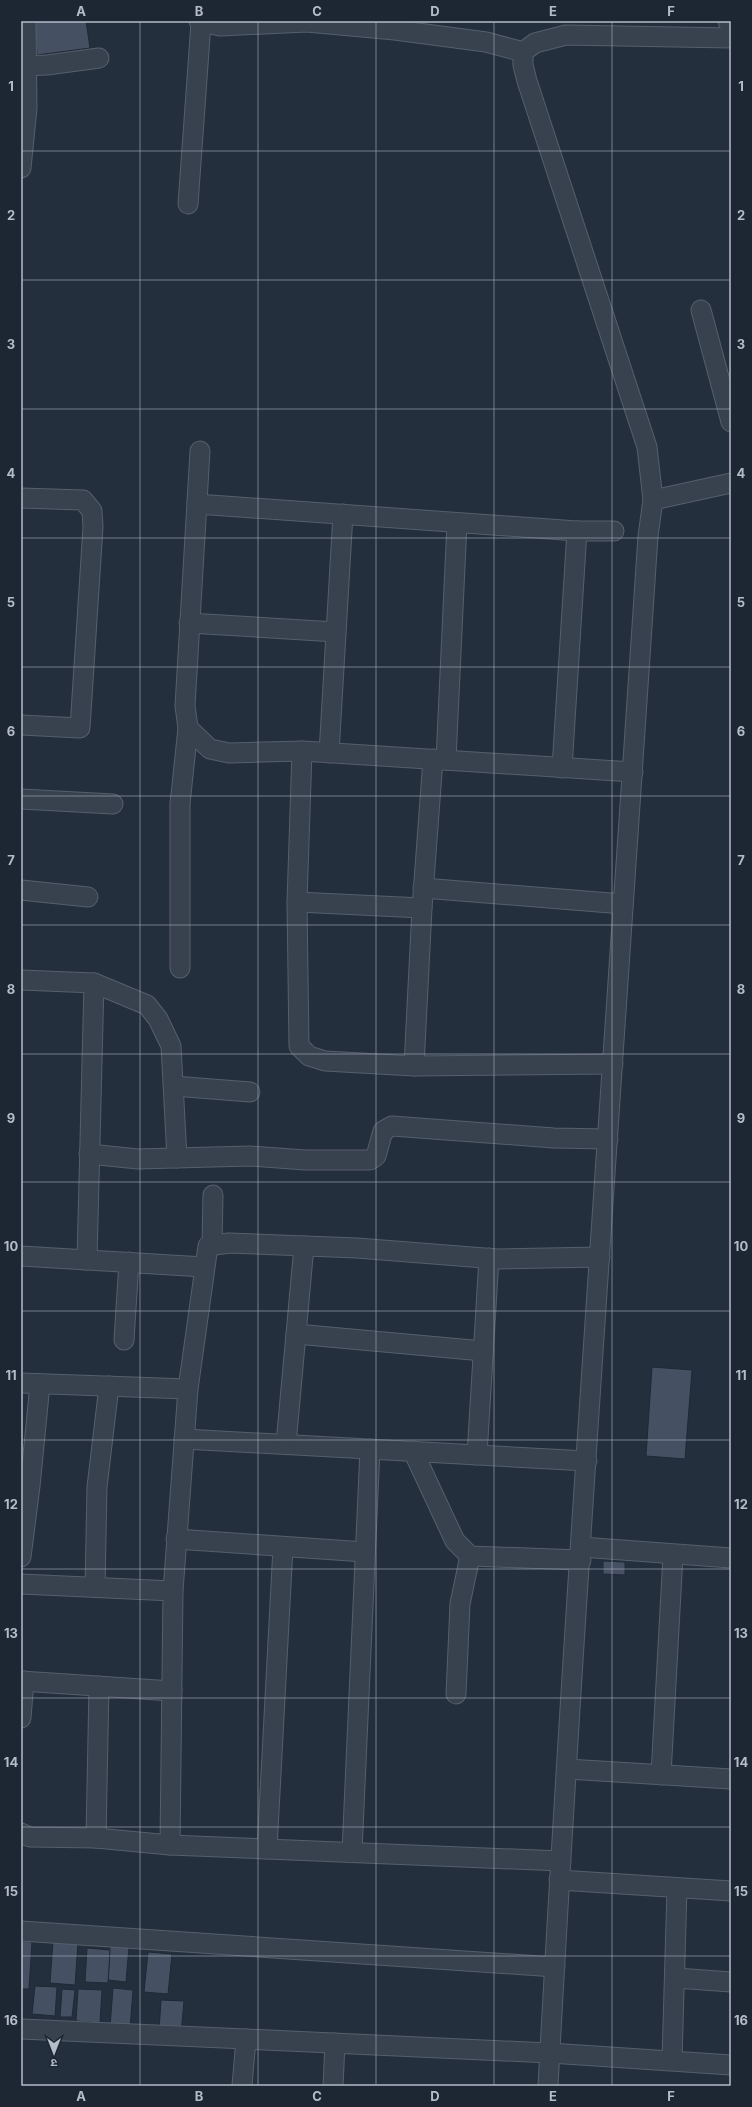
<svg xmlns="http://www.w3.org/2000/svg" width="752" height="2107" font-family="Inter,'Noto Sans Devanagari',sans-serif">
<rect width="100%" height="100%" fill="#242f3e"/>
<g fill="#455162" stroke="#1f2835">
<path d="M34,21h52l4,27 -53,7z"/>
<path d="M652,1367l40,3 -7,89 -39,-3z"/>
<path d="M603,1561l22,1v13l-22,-1z"/>
<path d="M21,1941l11,1 -3,47h-8z"/>
<path d="M53,1941l25,2 -3,42 -25,-2z"/>
<path d="M110,1945l19,2 -3,35 -18,-2z"/>
<path d="M87,1948l23,2 -2,33 -23,-1z"/>
<path d="M148,1952l24,2 -4,40 -24,-2z"/>
<path d="M35,1986l22,1 -2,29 -23,-2z"/>
<path d="M113,1988l20,2 -3,39 -20,-2z"/>
<path d="M62,1989l13,1 -3,27h-12z"/>
<path d="M78,1989l24,1 -2,33 -24,-2z"/>
<path d="M161,2000l23,1 -3,32 -22,-2z"/>
</g>
<g fill="none" stroke-linecap="round" stroke-linejoin="round">
<g stroke="#565f6c" stroke-width="21">
<g id="minor">
<path d="M199,21l21,5 87,-4 88,8 91,12 37,10"/>
<path d="M728,21l3,8"/>
<path d="M21,66l26,-1 52,-7"/>
<path d="M21,168l6,-60 -1,-87"/>
<path d="M188,204l13,-181"/>
<path d="M701,310l30,112"/>
<path d="M200,451l-15,255 3,22 22,21 19,4 73,-2 331,21"/>
<path d="M21,498l62,2 9,11 1,16 -13,201 -59,-3"/>
<path d="M653,500l78,-17"/>
<path d="M197,504l380,27h37"/>
<path d="M189,623l147,9"/>
<path d="M302,751l-5,151 2,144 10,10 16,5 89,5 199,-2"/>
<path d="M329,753l14,-239"/>
<path d="M446,760l11,-237"/>
<path d="M562,768l15,-237"/>
<path d="M21,799l92,5"/>
<path d="M423,888l200,16"/>
<path d="M21,890l67,7"/>
<path d="M297,902l125,6"/>
<path d="M180,968v-164l8,-76"/>
<path d="M21,980l73,3 53,22 11,14 13,27 6,112"/>
<path d="M414,1066l8,-158 11,-149"/>
<path d="M174,1086l76,6"/>
<path d="M89,1154l49,5 112,-3 55,4h65l6,-4 7,-25 9,-5 162,12 54,1"/>
<path d="M212,1244l1,-49"/>
<path d="M21,1256l183,11"/>
<path d="M87,1260l7,-277"/>
<path d="M296,1334l187,17"/>
<path d="M124,1340l5,-78"/>
<path d="M21,1383l167,6"/>
<path d="M184,1439l403,22"/>
<path d="M286,1444l18,-198"/>
<path d="M413,1451l42,90 15,15 111,4"/>
<path d="M477,1455l12,-197"/>
<path d="M176,1539l189,13"/>
<path d="M581,1547l150,11"/>
<path d="M21,1557l9,-71 10,-102"/>
<path d="M21,1584l152,7 -3,254"/>
<path d="M95,1587l2,-100 12,-101"/>
<path d="M173,1591l15,-202 20,-143 21,-3 128,5 140,11 103,-2"/>
<path d="M21,1681l151,10"/>
<path d="M456,1694l4,-90 10,-48"/>
<path d="M21,1718l3,-37"/>
<path d="M567,1769l164,10"/>
<path d="M661,1775l12,-220"/>
<path d="M21,1833l9,4 66,1 74,7 391,16"/>
<path d="M96,1838l3,-152"/>
<path d="M267,1849l16,-302"/>
<path d="M352,1852l18,-403"/>
<path d="M559,1880l172,11"/>
<path d="M21,1931l534,36"/>
<path d="M676,1978l55,4"/>
<path d="M21,2029l225,10"/>
<path d="M672,2060l5,-172"/>
<path d="M242,2086l4,-47 304,14 181,12"/>
<path d="M333,2086l2,-43"/>
<path d="M548,2086c28,-517 66,-1033 100,-1550l5,-36 -6,-53 -120,-366 -4,-16v-13l12,-9 31,-8 165,3"/>
</g>
</g>
<use href="#minor" stroke="#38414e" stroke-width="19"/>
</g>
<path fill="none" stroke="#b4bcc9" stroke-width="1" stroke-opacity="0.55" d="M140,21v2065M258,21v2065M376,21v2065M494,21v2065M612,21v2065M21,151h710M21,280h710M21,409h710M21,538h710M21,667h710M21,796h710M21,925h710M21,1054h710M21,1182h710M21,1311h710M21,1440h710M21,1569h710M21,1698h710M21,1827h710M21,1956h710"/>
<rect width="752" height="2107" fill="none" stroke="#1d2633" stroke-width="44"/>
<g transform="translate(54 2053) rotate(180)" stroke="#1d2633" stroke-width="3" paint-order="stroke">
<path d="M0-3L7 15L0 10L-7 15Z" fill="#b4bcc9"/>
<text y="-6" font-size="11" font-weight="bold" text-anchor="middle" fill="#b4bcc9">उ</text>
</g>
<rect x="22" y="22" width="708" height="2063" fill="none" stroke="#b4bcc9" stroke-width="1.5"/>
<g font-size="13" text-anchor="middle" font-weight="bold" fill="#b4bcc9">
<text x="81" y="16">A</text>
<text x="199" y="16">B</text>
<text x="317" y="16">C</text>
<text x="435" y="16">D</text>
<text x="553" y="16">E</text>
<text x="671" y="16">F</text>
<text x="11" y="91">1</text>
<text x="741" y="91">1</text>
<text x="11" y="220">2</text>
<text x="741" y="220">2</text>
<text x="11" y="349">3</text>
<text x="741" y="349">3</text>
<text x="11" y="478">4</text>
<text x="741" y="478">4</text>
<text x="11" y="607">5</text>
<text x="741" y="607">5</text>
<text x="11" y="736">6</text>
<text x="741" y="736">6</text>
<text x="11" y="865">7</text>
<text x="741" y="865">7</text>
<text x="11" y="994">8</text>
<text x="741" y="994">8</text>
<text x="11" y="1123">9</text>
<text x="741" y="1123">9</text>
<text x="11" y="1251">10</text>
<text x="741" y="1251">10</text>
<text x="11" y="1380">11</text>
<text x="741" y="1380">11</text>
<text x="11" y="1509">12</text>
<text x="741" y="1509">12</text>
<text x="11" y="1638">13</text>
<text x="741" y="1638">13</text>
<text x="11" y="1767">14</text>
<text x="741" y="1767">14</text>
<text x="11" y="1896">15</text>
<text x="741" y="1896">15</text>
<text x="11" y="2025">16</text>
<text x="741" y="2025">16</text>
<text x="81" y="2101">A</text>
<text x="199" y="2101">B</text>
<text x="317" y="2101">C</text>
<text x="435" y="2101">D</text>
<text x="553" y="2101">E</text>
<text x="671" y="2101">F</text>
</g>
</svg>
